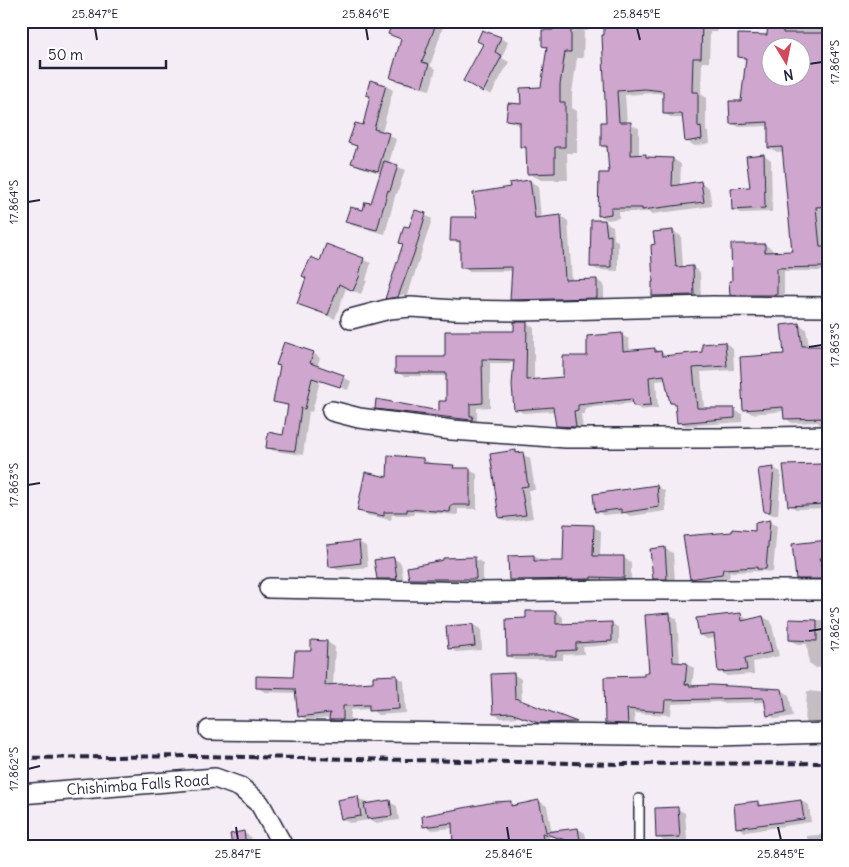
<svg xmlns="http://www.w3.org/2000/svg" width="849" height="867" font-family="Delius,sans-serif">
<rect width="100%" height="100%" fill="#f5edf5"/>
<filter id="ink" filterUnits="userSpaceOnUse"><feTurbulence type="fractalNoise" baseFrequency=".02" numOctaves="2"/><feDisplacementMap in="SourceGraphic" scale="10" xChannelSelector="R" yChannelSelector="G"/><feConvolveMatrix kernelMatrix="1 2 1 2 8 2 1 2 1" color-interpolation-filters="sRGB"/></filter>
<g filter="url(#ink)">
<g fill="#0003" fill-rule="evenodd">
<path d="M394,21h51l-15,45 6,3 -6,21 -31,-8 -7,-4 10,-38 -12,-6z"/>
<path d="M554,21h33l1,10h-4l-1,27h-6l-5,35v15l5,3v42h-10l1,27h-27l-13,-7 -1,-23 -6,-4v-19l-14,-8 35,-30 6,-40 -5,-3 12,-14z"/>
<path d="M605,21h112v11h-7l-1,30h-7l-1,32 5,4v33l3,2 1,10 -15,3 -9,-5 -3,-23h-11l-8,-5v-19l-9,-1 -30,2 2,28 12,5v27h7l7,4h20l8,5 -1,22 21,-3 8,5 3,18 -60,8 -3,-2h-30v6l-11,2 -9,-5 12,-41 -3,-25 -6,-3 5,-23z"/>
<path d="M769,21h57v13h2v176l-5,1 5,40v20h-44v28l-46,-1 -7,-4 2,-12v-37h32l7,4 1,4 20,-1 -9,-101 -7,1 -8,-5v-21l-30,1 -8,-4 11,-21 5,-41 -7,-4 29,-21zM772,48h30v30h-30z"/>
<path d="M500,38l8,4 -6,16 7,4 -18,33 -27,-15 20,-36z"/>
<path d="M371,82l15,4 7,4 -11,42 14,7 -7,24 16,7 -8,24 -1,-1 -11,41 -31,-8 -7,-4 25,-17 10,-31 -22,-7 -7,-4 5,-16 -8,-4 14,-16 7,-31z"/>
<path d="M764,155l7,5 1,52 -32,1 -7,-4 18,-21z"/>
<path d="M530,181l8,5 3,32 20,-2 7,5 4,60 25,-1 7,5v16l-85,2 -7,-4 1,-28h-44l-8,-4v-23l-9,-4 26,-21 33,-31z"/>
<path d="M425,215l7,4 -26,82 -13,1 -7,-4 18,-53 -3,-2 9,-14zM404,295l1,2 -11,2v-3z"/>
<path d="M605,222l8,4 1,13 4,2v30l-20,-1 -7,-4z"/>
<path d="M673,231l8,5 2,32 9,-1 8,5 1,27 -40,1 -8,-4 2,-13z"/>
<path d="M327,246l44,17 -5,17 1,1 -6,13 -15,-6 -11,31 -37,-15 9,-26 13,-15z"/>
<path d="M527,323l7,5v52l30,-2 24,-21 33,-22 8,4 1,13 25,-3 13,7 35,-2v-9l22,-2 8,5 1,22 -33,2 3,37 30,1 8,4v8l-56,4 -8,-4 -1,-16 -6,-3 -5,-23 -10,1 2,27 -17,2 -7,-5v-2l-49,5v6h-4l2,16h-18l-8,-5 -2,-14 -32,2 -7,-4 -1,-46h-25v44l-13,1v12l3,2v2l-97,-12 -7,-4 65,4 6,-10v-26h-43l-8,-4 51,-14 68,-26z"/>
<path d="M799,324l7,5 3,18h19v82l-9,-5 -1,-2 -26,1 -7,-5 -1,-7 -32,3 -8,-5 42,-54z"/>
<path d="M313,353l7,5 -3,9 34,14 -3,9 -28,-9 -8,31 -3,-1 -6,44 -29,-4 -7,-4 17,-11 5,-29 -15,-6 7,-34 -4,-3z"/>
<path d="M515,451l15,7 5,32h-7l5,28 -25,4 -8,-4z"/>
<path d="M423,459l7,4v2l23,2 6,3h10l8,4v35h-19v6l-44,-3v3h-22l-1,5 -25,-5 -7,-4 29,-33z"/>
<path d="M823,465l5,3v40l-32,1 -7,-4z"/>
<path d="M773,468l8,4 -3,43h-5l-8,-4z"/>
<path d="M657,486l8,5 1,20 -36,5 -5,-3 -22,2 -7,-4z"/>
<path d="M769,522l8,4 -4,46 -10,-1 -33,1 -1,6 -31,4 -7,-4 66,-46z"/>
<path d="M594,527l7,4 -1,26 23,1 8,4v19h-33v2l-81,1 -7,-4 24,-24 7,4v2h23z"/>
<path d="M825,539h3v43h-23l-7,-4 27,-37z"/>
<path d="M358,542l8,4 2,21 -30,3 -7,-4z"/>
<path d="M665,549l8,4 2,29h-13l-8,-4z"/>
<path d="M393,558l8,5 3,20 -18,-1 -7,-4z"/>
<path d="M475,559l8,4v20h-65l-8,-4z"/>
<path d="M556,612l7,5v8l48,-2 8,5v16l-36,3 1,7 -21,1v5h-47l-8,-4 19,-37z"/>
<path d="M669,614l8,5 3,44 6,1 8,4 -2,19 90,3 7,5 4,21 -17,3 -8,-4 -2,-13 -44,1 -3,-1 -47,2 -1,11 -37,-2 1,14h-21l-7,-4 38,-46 5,-2z"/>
<path d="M741,615l8,5 14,-3 8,4 8,35 -26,6 1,12 -27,2 -7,-4 -4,-34 -9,1 -7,-4z"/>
<path d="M790,620h38v47l-12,1 -7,-5 -2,-19h-9l-8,-4z"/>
<path d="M473,625l8,4 1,21 -26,2 -7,-4 -2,-21z"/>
<path d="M312,642h15l8,5 -2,39 42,-3 21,-7 8,5 2,32 -28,2 -8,-6 -19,1 -1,14h-12l-7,-5v-1l-24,2 -7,-4 -3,-23 -32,-1 -7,-4 37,-10 17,-26z"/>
<path d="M513,674l8,5 1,23 59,24h-34l-27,-9 -19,1 -7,-4z"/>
<path d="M807,691l21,2v33h-15l-8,-4z"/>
<path d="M358,798l7,4 1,3 23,-3 8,4 2,14 -24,3 -6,-3 -20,3 -7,-5z"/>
<path d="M539,801l8,5 5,27 26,-4 7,4 2,11 -6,1 -32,-9 1,8 -15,2h-81l-1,-18 -21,2 -7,-4 85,-23 6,3z"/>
<path d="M801,801l8,4 2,17 -66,10 -7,-5 19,-25 7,4z"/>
<path d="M678,809l7,4 2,27 -22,2 -7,-5z"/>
<path d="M244,833l7,4 2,9h-19z"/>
<path d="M828,834v12h-20l-1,-10z"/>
</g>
<g fill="#cfa7ce" stroke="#22223b" fill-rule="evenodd">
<path d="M393,21h44l-15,41 7,2 -7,23 -32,-9 11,-39 -13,-5z"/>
<path d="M553,21h18v31h-6l-5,33v17h5v45h-10v26l-28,1 -1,-27h-6v-25l-14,-2 2,-17 13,1 -1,-16 21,-1 6,-40 -5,-1v-16h11z"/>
<path d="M604,21h98l-1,37h-8l-1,34h6v35l3,-1 1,13 -17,3 -3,-28h-19v-23l-18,-2 -28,2 2,31h12v33l15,-1v3l27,1 -1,28 29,-5 3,21 -62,8v-2h-31v6l-13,2 1,-43h10l-2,-27h-6v-24h5l-4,-87h2z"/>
<path d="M768,21h15v12h45v173l-12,1 4,40h5v20l-48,1v27h-47l-1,-14h3l-1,-37h34v8l27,-1 -10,-104 -14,1v-26l-38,2 -1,-23h12l5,-43 -8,-1v-23l29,1zM772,48h30v30h-30z"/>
<path d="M482,30l19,7 -6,15 7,4 -19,36 -20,-11 20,-37 -6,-3z"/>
<path d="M370,80l16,5 -12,44 15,4 -11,38 -27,-8 6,-17 -9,-3 7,-20 8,2 7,-29 -4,-1z"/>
<path d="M764,154l1,54 -33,2 -1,-22 19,-1 -4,-31z"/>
<path d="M384,161l14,4 -8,26 -2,-1 -11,40 -32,-8 5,-15 13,3 2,-8 6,1z"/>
<path d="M530,180l5,38 26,-3 4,65 32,-1v19l-87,2 2,-33 -52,1v-27h-10l1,-24h26l-4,-24 37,-6 -1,-4z"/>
<path d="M415,210l11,3 -10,35 -18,49 -13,2 18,-55 -4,-1 5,-17 5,1z"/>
<path d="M591,220h14l2,16 4,-1v32h-21z"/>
<path d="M673,230l3,37 17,-1 1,29 -42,1v-14h1l-2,-37 4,-1 -2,-12z"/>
<path d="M326,244l38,14 -5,17h1l-7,16 -14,-7 -11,31 -31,-11 9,-26 -4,-2 9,-19 9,4z"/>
<path d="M514,322h13l-1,58 37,-3v-21h24v-20l35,-3 1,18 32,-3v4l6,-1 1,5 40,-4v-8l23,-2 2,24 -34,2 4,40h38v10l-58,5 -2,-20h-5l-6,-28 -15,2 2,28 -18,1 -1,-7 -54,6v5l-4,1 2,16 -20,-1 -3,-19 -39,3 -2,-25 2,-25 -32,-1 1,44 -13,1v12h3l-1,4 -97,-11 1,-10 63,12v-10h7v-28h-51v-16h50v-26h69z"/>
<path d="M799,323l3,23h26v49h-3l2,23 -43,1 -1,-12 -40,3 -3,-53 44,-3 -3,-29z"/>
<path d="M284,342l30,10 -4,11 34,12 -4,12 -28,-9 -7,31 -4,-1 -6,43 -29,-3 2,-16 15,3 5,-30 -15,-3 7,-36 -4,-1z"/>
<path d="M516,450v3l7,-1 5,34 -7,1 5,28 -27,3 -9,-64z"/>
<path d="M388,455l35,3v5l31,2 -1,3h17v37h-19l-1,7 -43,-3v3h-23v4l-27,-5 8,-39 22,5z"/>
<path d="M823,464l1,40 -36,2 -5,-41z"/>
<path d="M774,467l-4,45h-6l-6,-43z"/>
<path d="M657,485l2,22 -38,6v-4l-26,3 -2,-18z"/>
<path d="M770,520l-4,49h-9v-2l-34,2 -1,5 -32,5 -7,-43 49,-4v-3l23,2v-8z"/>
<path d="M564,524l30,1 -1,31h31v22l-33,-1v2l-82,1 -1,-24 26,-1v6h29z"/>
<path d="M828,540v17l-8,1 3,21h-27l-4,-35z"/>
<path d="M359,541l2,22 -32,4 -2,-22z"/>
<path d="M665,547l2,32h-14l-3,-30z"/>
<path d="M394,557l3,22h-20l-3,-19z"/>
<path d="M475,557l1,22h-67l-2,-12 36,-7v-2z"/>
<path d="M526,611h30v13l56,-2v19l-36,2v7l-20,1v5h-49l-1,-37 20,-1z"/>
<path d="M670,613l3,49 14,1 -2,22 4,-1v2l23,-1 70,4 4,23 -19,4 -3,-18 -99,2 -1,12 -37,-3 1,15 -23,-1 -1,-46 40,-1v-3h5l-4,-58z"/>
<path d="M741,613l1,8 21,-5 9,36 -27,6 2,12 -29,2 -4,-39 -15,2 -3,-17z"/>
<path d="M789,619l28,1v21l-28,-1z"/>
<path d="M473,624l2,22 -27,3 -2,-23z"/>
<path d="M311,640l16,1 -2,44 48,-3v-6l24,-1 2,34 -30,2v-6l-26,1v14h-14l1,-7 -32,4 -3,-28 -39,-1v-12l37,1 2,-26h16z"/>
<path d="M514,673l1,25 62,24 -39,1 -27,-10 -18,1 -2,-40z"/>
<path d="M358,796l3,20 -20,3 -4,-19z"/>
<path d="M390,800l2,16 -25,3 -3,-15z"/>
<path d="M539,800l7,32 32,-4 2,12 -8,2 -30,-9 1,7 -27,3v3h-29v-3l-34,2 -1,-22 -29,4 -1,-11 72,-14 17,-1v5z"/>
<path d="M801,800l3,19 -68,9 -2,-24 24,-3v5z"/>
<path d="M678,807l2,30 -24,1 -1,-30z"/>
<path d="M244,831l2,15h-14l-2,-12z"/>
</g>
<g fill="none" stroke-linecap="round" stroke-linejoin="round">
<g stroke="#22223b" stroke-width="12">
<path id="lane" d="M639,799v47"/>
</g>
<g stroke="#22223b" stroke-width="22">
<g id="street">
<path d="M351,319l38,-10 22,-2 44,3 67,1 190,-5 116,1"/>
<path d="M332,411l27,7 93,12 114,8h157l105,-2"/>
<path d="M269,588l212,4 137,-2h210"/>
<path d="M209,730l509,6 110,-3"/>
<path d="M21,794l194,-16 25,9 20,17 23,42"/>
</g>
</g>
<use href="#lane" stroke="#fff" stroke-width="9"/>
<use href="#street" stroke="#fff" stroke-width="19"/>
<path stroke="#22223b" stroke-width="4" stroke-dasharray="8 4" stroke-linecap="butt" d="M21,758l174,-2 426,8 207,-1"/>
</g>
</g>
<path fill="none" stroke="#22223b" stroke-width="2" d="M95,28l2,12M366,28l2,12M637,28l3,12M809,64l13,-2M28,202l12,-2M809,347l13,-2M28,485l12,-2M809,631l13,-2M28,769l12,-3M236,827l2,13M507,827l2,13M778,827l3,13"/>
<g text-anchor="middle" stroke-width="4.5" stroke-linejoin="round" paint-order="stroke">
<g font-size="15" fill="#22223b" stroke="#fff">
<text transform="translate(138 785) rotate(-4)" y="5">Chishimba Falls Road</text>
</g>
</g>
<rect width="849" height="867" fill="none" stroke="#fff" stroke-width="55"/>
<g transform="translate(786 62) rotate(170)"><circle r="24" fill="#ffffff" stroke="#a7a7b1"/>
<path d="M0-4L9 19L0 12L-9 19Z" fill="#d1495b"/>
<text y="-8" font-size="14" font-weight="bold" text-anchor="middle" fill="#22223b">N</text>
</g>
<path d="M40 60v8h126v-8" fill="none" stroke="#22223b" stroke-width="2.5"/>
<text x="48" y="60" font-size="15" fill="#22223b" stroke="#ffffff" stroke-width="4" paint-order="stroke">50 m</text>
<rect x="28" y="28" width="794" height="812" fill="none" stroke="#22223b" stroke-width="2"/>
<g font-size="12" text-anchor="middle" fill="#22223b">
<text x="95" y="18">25.847°E</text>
<text x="366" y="18">25.846°E</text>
<text x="637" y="18">25.845°E</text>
<text transform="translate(835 62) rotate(-90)" y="4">17.864°S</text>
<text transform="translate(14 202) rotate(-90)" y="4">17.864°S</text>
<text transform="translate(835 345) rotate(-90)" y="4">17.863°S</text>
<text transform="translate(14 485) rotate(-90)" y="4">17.863°S</text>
<text transform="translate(835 629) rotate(-90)" y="4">17.862°S</text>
<text transform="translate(14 769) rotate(-90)" y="4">17.862°S</text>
<text x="238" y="858">25.847°E</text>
<text x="509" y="858">25.846°E</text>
<text x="781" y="858">25.845°E</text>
</g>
</svg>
